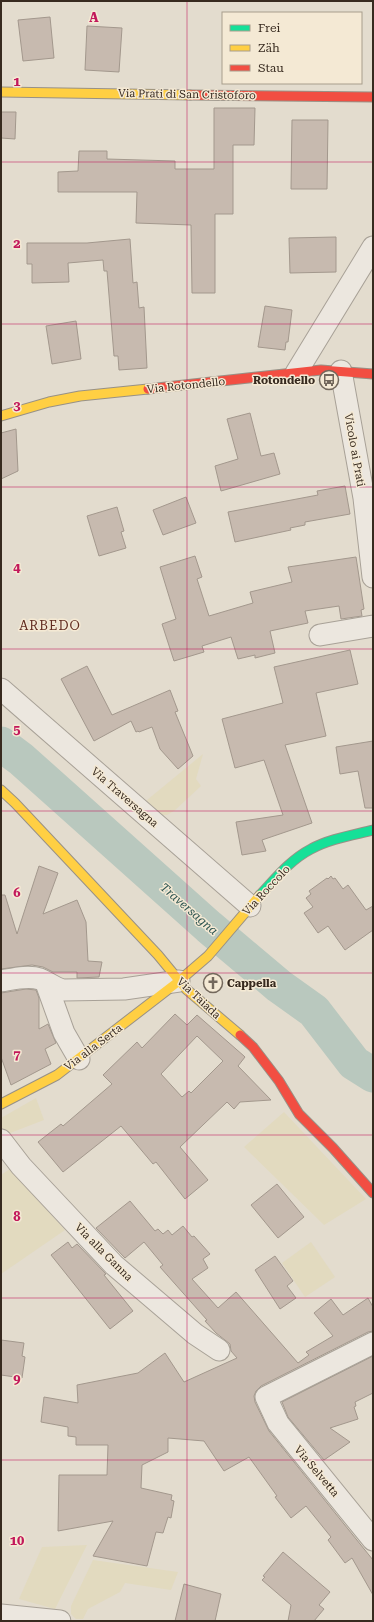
<svg xmlns="http://www.w3.org/2000/svg" width="374" height="1622" font-family="'Roboto Serif',serif">
<rect width="100%" height="100%" fill="#e3dcce"/>
<g fill="#e2dabf">
<path d="M203,754l-7,25 5,7 -27,25 -7,4h-6l-20,-10z"/>
<path d="M36,1098l8,22 -39,15 -4,-9v-8z"/>
<path d="M284,1112l82,87 -42,26 -80,-78z"/>
<path d="M10,1169l55,61 -64,44v-99z"/>
<path d="M311,1242l24,35 -30,20 -23,-34z"/>
<path d="M87,1545l-32,64 -36,-10 23,-52z"/>
<path d="M93,1560l85,12 -7,18 -46,-7 -5,9 -32,17 -5,10h-7l-5,-5v-8z"/>
</g>
<g fill="none" stroke-linecap="round" stroke-linejoin="round">
<path stroke="#b9c8be" stroke-width="35" d="M1,744l20,15 188,168 70,59 35,25 40,52 19,12"/>
</g>
<g fill="#c7baaf" stroke="#a3988d" fill-rule="evenodd">
<path d="M50,17l4,41 -31,3 -5,-41z"/>
<path d="M87,26l35,2 -3,44 -34,-2z"/>
<path d="M214,108h41l-1,37h-21v69h-18v79h-23l-1,-68 -55,-2 1,-31h-79v-20l20,-1 1,-20h28v8l68,2v8h39z"/>
<path d="M1,112h15l-1,27 -14,-1z"/>
<path d="M292,120h36l-1,69h-36z"/>
<path d="M336,237v35l-46,1 -1,-35z"/>
<path d="M130,239l3,44 4,-1 2,26 5,-1 3,61 -28,2 -1,-14h-4l-7,-85h-3l-1,-11 -35,3 1,19 -37,1v-19h-5v-21h60z"/>
<path d="M265,306l27,4 -4,32h-2l-1,8 -27,-3z"/>
<path d="M76,321l5,38 -29,5 -6,-38z"/>
<path d="M250,413l11,43 13,-3 6,21 -59,17 -6,-25 23,-7 -11,-40z"/>
<path d="M16,429l2,42 -17,8v-46z"/>
<path d="M345,486l5,28 -45,8v3l-15,3 1,2 -56,12 -7,-30 90,-17 -1,-4z"/>
<path d="M186,497l10,26 -33,12 -10,-25z"/>
<path d="M117,507l7,24 -3,1 5,16 -27,8 -12,-40z"/>
<path d="M195,556l7,21 -5,2 12,37 44,-13 -3,-11 42,-10 -4,-15 68,-10 8,52 -3,1 1,6 -21,3 -2,-13 -34,5 3,12 -38,8 5,22 -20,5v-3l-17,4 -7,-22 -29,9 2,6 -30,9 -12,-37 14,-5 -16,-52z"/>
<path d="M350,650l8,34 -42,9 10,43 -41,9 27,78 -50,17 4,11 -24,4 -6,-33 47,-7 -19,-55 -29,8 -13,-49 61,-16 -9,-36z"/>
<path d="M87,666l25,49 58,-25 8,21 -3,1 18,44 -15,13 -18,-20 -8,-22 -13,5 -1,-1 -2,1 -5,-11 -37,20 -33,-62z"/>
<path d="M373,741v67h-8l-7,-37 -18,3 -4,-27z"/>
<path d="M39,866l19,7 -15,41 34,-14 9,22 2,39 14,1 -3,15 -22,1v-6h-24l-10,-5 -11,-2 -31,4v-74h4l12,39z"/>
<path d="M331,876l2,3 2,-1 8,11 5,-4 18,25 7,-4v24l-28,20 -17,-24 -10,7 -14,-20 9,-6 -7,-9 5,-4 -2,-3 18,-13 1,1z"/>
<path d="M26,989l10,1 3,8v31l9,-5 8,19 -11,6 6,15 -40,21 -10,-28v-64z"/>
<path d="M175,1014l12,11 10,-10 47,41 1,1 -7,9 33,34 -31,2 -6,7 -7,-7 -47,45 28,33 -23,19 -29,-37 -3,2 -32,-38 -58,46 -25,-30 23,-18 2,2 49,-42 -9,-9 34,-33 5,6zM197,1036l26,25 -32,32 -2,-2 -7,6 -21,-23z"/>
<path d="M277,1184l27,33 -26,21 -27,-33z"/>
<path d="M130,1201l25,30 3,-2 5,5 5,-4 4,5 11,-9 9,11 2,-1 16,18 -7,5 5,9 -16,11 26,29 18,-16 62,71 11,-8 -3,-3 27,-16 -19,-23 17,-14 12,16 25,-17 5,9v24l-5,1 -107,54 -5,5 -2,5 1,6 14,29 104,129v35l-21,-37 -7,5 -17,-23 3,-3 -25,-31 -15,12 -16,-21 2,-1 -28,-39 -25,14 -20,-30 -36,-3v14l-26,13 -1,23 31,7 -1,5 3,1 -3,17 -3,-1 -5,16 -7,-1 -9,34 -54,-10 20,-35 -55,10 1,-56h48l1,-30h-32v-8l-8,-1v-9l-27,-5 3,-25 34,6 -1,-18 61,-12 27,-20 19,29 53,-24 -6,-7 -1,-7 -14,-11 -11,-12 2,-1 -47,-53 3,-2 -19,-23 -19,16 -29,-30z"/>
<path d="M68,1242l4,6 5,-4 29,30 -2,1 29,36 -23,18 -59,-74z"/>
<path d="M275,1256l18,25 -6,5 9,12 -16,11 -25,-39z"/>
<path d="M1,1340l23,3 -2,13 3,1 -3,21 -21,-3z"/>
<path d="M373,1356v37l-18,9 1,4 -2,1 4,12 -28,9 20,14 -26,18 -36,-43 -6,-15z"/>
<path d="M283,1552l47,40 -11,13 5,4 -10,12h-26l3,-16 -29,-25 3,-3 -2,-1z"/>
<path d="M184,1584l37,10 -6,27h-40z"/>
</g>
<g fill="none" stroke-linecap="round" stroke-linejoin="round">
<g stroke="#a8a197" stroke-width="23">
<g id="street">
<path d="M341,371l23,127 9,79"/>
<path d="M296,373l77,-126"/>
<path d="M320,635l53,-9"/>
<path d="M1,689l249,217"/>
<path d="M1,981c12,-2 27,-6 39,-2 8,3 14,9 23,11l61,-1 55,-8"/>
<path d="M46,983l18,50 15,26"/>
<path d="M1,1140l20,26 93,99 81,69 24,16"/>
<path d="M373,1343l-107,54 12,26 95,117"/>
<path d="M1,1615l59,6"/>
</g>
</g>
<g stroke="#989186" stroke-width="11">
<path id="fast" d="M260,895c16,-17 30,-35 51,-46 18,-10 42,-14 62,-19"/>
</g>
<g stroke="#989186" stroke-width="11">
<g id="slow">
<path d="M1,92l189,3"/>
<path d="M1,416l48,-14 31,-6 68,-7"/>
<path d="M1,790l14,13 143,152 28,34 54,46"/>
<path d="M1,1104l56,-29 122,-94 29,-25 52,-61"/>
</g>
</g>
<g stroke="#989186" stroke-width="11">
<g id="jam">
<path d="M190,95l183,2"/>
<path d="M148,389l173,-19 52,4"/>
<path d="M240,1035l13,12 26,34 20,33 34,34 40,45"/>
</g>
</g>
<use href="#street" stroke="#ece7df" stroke-width="21"/>
<use href="#fast" stroke="#16e098" stroke-width="9"/>
<use href="#slow" stroke="#ffcf43" stroke-width="9"/>
<use href="#jam" stroke="#f24e42" stroke-width="9"/>
</g>
<path fill="none" stroke="#c2185b" stroke-width="1" stroke-opacity="0.55" d="M187,1v1620M1,162h372M1,324h372M1,487h372M1,649h372M1,811h372M1,973h372M1,1135h372M1,1298h372M1,1460h372"/>
<defs>
<g id="bus-ring" transform="scale(1)"><circle r="9.5" fill="#f4e9d4" stroke="#73685c" stroke-width="1.5"/><path d="M-5-6H5V4H4V6H2V4H-2V6H-4V4H-5ZM-3.5-4V0h7V-4ZM-3.5 1.2v1.5H-2V1.2ZM2 1.2v1.5H3.5V1.2Z" fill="#73685c"/></g>
<g id="church-ring" transform="scale(1)"><circle r="9.5" fill="#f4e9d4" stroke="#73685c" stroke-width="1.5"/><path d="M-1.2-6h2.4v3.5h3.3v2.4h-3.3V6h-2.4V-.1h-3.3v-2.4h3.3Z" fill="#73685c"/></g>
</defs>
<g fill-rule="evenodd">
<use href="#bus-ring" x="329" y="380"/>
<use href="#church-ring" x="213" y="983"/>
</g>
<g text-anchor="middle" stroke-width="3" stroke-linejoin="round" paint-order="stroke">
<g font-size="11" fill="#372a1f" stroke="#f4e9d4">
<text transform="translate(187 94) rotate(1)" y="4">Via Prati di San Cristoforo</text>
<text transform="translate(186 385) rotate(-6)" y="4">Via Rotondello</text>
<text transform="translate(355 450) rotate(80)" y="4">Vicolo ai Prati</text>
<text transform="translate(125 797) rotate(41)" y="4">Via Traversagna</text>
<text transform="translate(266 890) rotate(-47)" y="4">Via Roccolo</text>
<text transform="translate(199 998) rotate(43)" y="4">Via Taiada</text>
<text transform="translate(93 1047) rotate(-37)" y="4">Via alla Serta</text>
<text transform="translate(104 1252) rotate(45)" y="4">Via alla Ganna</text>
<text transform="translate(317 1471) rotate(50)" y="4">Via Selvetta</text>
</g>
<g font-size="11" font-weight="bold" fill="#372a1f" stroke="#f4e9d4" text-anchor="end">
<text x="315" y="384">Rotondello</text>
<text x="227" y="987" text-anchor="start">Cappella</text>
</g>
<g font-size="12" font-style="italic" fill="#2f5652" stroke="#f4e9d4">
<text transform="translate(189 909) rotate(41)" y="4">Traversagna</text>
</g>
<g font-size="13" letter-spacing="1" fill="#612c21" stroke="#f4e9d4">
<text x="50" y="630">ARBEDO</text>
</g>
</g>
<g font-size="13" text-anchor="middle" font-weight="bold" fill="#c2185b" stroke="#f4e9d4" stroke-width="3" stroke-linejoin="round" paint-order="stroke">
<text x="94" y="22">A</text>
<text x="17" y="86">1</text>
<text x="17" y="248">2</text>
<text x="17" y="410">3</text>
<text x="17" y="572">4</text>
<text x="17" y="734">5</text>
<text x="17" y="897">6</text>
<text x="17" y="1059">7</text>
<text x="17" y="1221">8</text>
<text x="17" y="1383">9</text>
<text x="17" y="1545">10</text>
</g>
<rect width="374" height="1622" fill="none" stroke="#372a1f" stroke-width="4"/>
<rect x="222" y="12" width="140" height="72" fill="#f4e9d4" stroke="#a89d8c"/>
<rect x="230" y="25" width="20" height="6" fill="#16e098" stroke="#a89d8c"/>
<text x="258" y="32" font-size="12" fill="#372a1f">Frei</text>
<rect x="230" y="45" width="20" height="6" fill="#ffcf43" stroke="#a89d8c"/>
<text x="258" y="52" font-size="12" fill="#372a1f">Zäh</text>
<rect x="230" y="65" width="20" height="6" fill="#f24e42" stroke="#a89d8c"/>
<text x="258" y="72" font-size="12" fill="#372a1f">Stau</text>
</svg>
